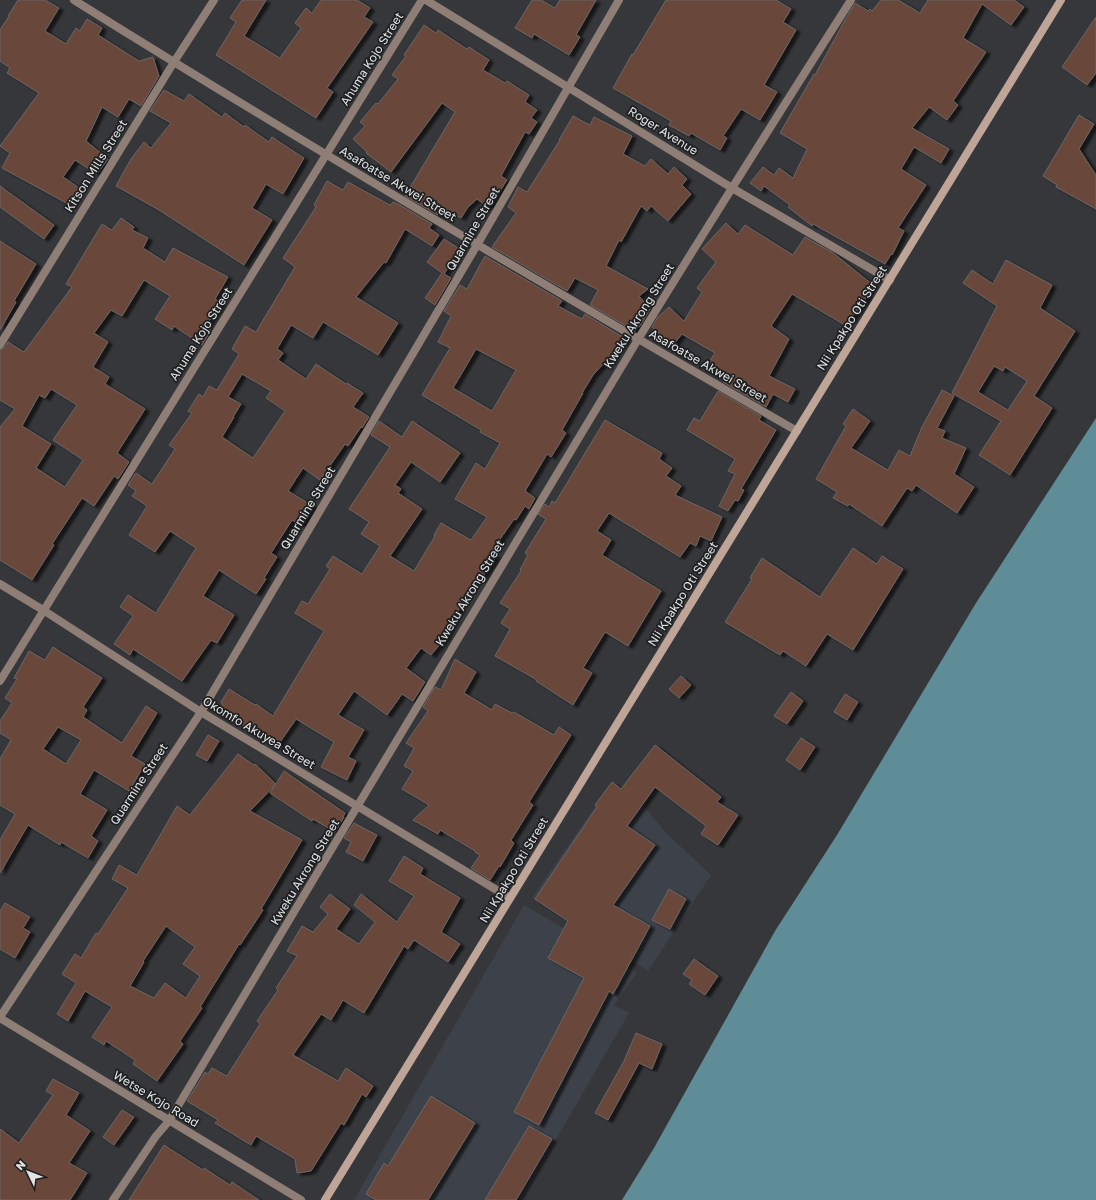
<svg xmlns="http://www.w3.org/2000/svg" width="1096" height="1200" font-family="'Golos Text',sans-serif">
<defs>
<filter id="shadow"><feDropShadow dx="4.5" dy="2.5" stdDeviation="1" flood-color="#0009"/></filter>
</defs>
<rect width="100%" height="100%" fill="#36373a"/>
<g fill="#3d424a">
<path d="M612,782l30,22 21,26 48,45 -63,96 -116,-73z"/>
<path d="M524,905l113,67 -23,33 15,8 -108,187h-167z"/>
</g>
<path fill="#5e8d98" d="M1096,418v782h-474l32,-52 121,-217 62,-96 139,-232z"/>
<g fill="#6b473b" stroke="#6a6665" fill-rule="evenodd" filter="url(#shadow)">
<path d="M18,0h27l14,8 -14,23 21,13 10,-16 4,3 7,-12 15,9 -4,7 41,26 14,-4 6,19 -18,30 -12,-7 -11,18 -16,-10 -16,34 22,18 -11,15 -22,-14 -12,17 16,11 -9,17 -68,-37 8,-15 -10,-7 39,-53 -32,-20 3,-5 -10,-7v-31l9,-14h-1z"/>
<path d="M242,0h24l-22,36 36,22 21,-30 -6,-5 11,-15 6,5 9,-13h36l13,8 -6,9 9,5 -46,66 6,4 -17,26 -100,-63 20,-33 -6,-4z"/>
<path d="M532,0h9l14,8 5,-8h36l-20,35 4,2 -11,18 -35,-21 -2,4 -17,-10z"/>
<path d="M666,0h110l15,9 -8,13 13,8 -32,55 13,7 -17,28 -19,-11 -18,27 4,2 -7,12 -29,-17 -2,3 -20,-11 2,-4 -58,-33 19,-34 1,1z"/>
<path d="M881,0h17l22,13 8,-13h86l10,7 -13,18 -29,-21 -19,34 23,14 -33,49 5,4 -11,15 -18,-13 -17,21 37,21 -8,14 -27,-16 -13,22 25,16 -28,43 6,3 -12,24 -1,-1 -6,10 -72,-40 -1,2 -24,-19 2,-2 -26,-19 -3,5 -11,-8 13,-16 11,8 5,-7 14,10 14,-29 -27,-16 34,-59 1,1 30,-55 10,-17 13,8 2,-2 2,2z"/>
<path d="M1096,17v56l-9,12 -25,-18z"/>
<path d="M424,25l12,8 2,-3 29,19 2,-2 20,13 -6,10 22,13 2,-2 22,14 -4,7 12,8 -6,8 6,4 -8,12 -4,-2 -24,44 6,4 -13,20 -6,7 -11,-8 -9,8 -7,11 -17,-10 -6,7 -33,-19 50,-84 -13,-9 -51,69 -25,-19 1,-1 -14,-13 12,-13 -5,-4 16,-19 2,1 20,-25 -6,-4 14,-19 -2,-1z"/>
<path d="M164,90l20,11 5,-7 33,23 3,-4 19,14 1,-2 24,17 3,-5 32,21 -21,36 -17,-10 -14,24 20,12 -28,45 -85,-55 -43,-24 15,-27 13,-17 7,6 20,-25 -21,-12z"/>
<path d="M1079,115l15,9 -15,25 17,26v34l-40,-22 1,-2 -14,-9z"/>
<path d="M573,116l17,9 4,-8 38,19 -9,18 22,12 6,-7 17,15 6,-7 13,12 -5,6 9,9 -23,27 -17,-15 -4,5 -6,-5 -20,36 -2,-2 -13,26 42,23 -9,7 11,13 -10,17 -5,5 -45,-26 8,-15 -23,-12 -8,13 -75,-44 24,-34 -8,-6 10,-20 9,5 33,-52h-1z"/>
<path d="M327,181l16,9 5,-8 42,23 3,-3 7,3 32,19 -3,4 10,7 -7,11 -27,-17 -19,34 -2,-1 -28,35 42,26 -20,32 -55,-33 -10,16 -22,-13 -14,24 6,4 -5,7 28,19 10,-15 30,20 1,-1 16,10 -10,14 16,10 -7,11 -1,-1 -13,19 -3,-2 -25,36 -17,-12 -15,23 25,15 -12,19 -9,-5 -21,33 6,4 -13,21 2,1 -10,15 -37,-24 -16,26 31,19 -17,28 -6,-3 -29,41 -49,-32 -3,6 -16,-11 19,-28 -13,-9 8,-12 28,18 40,-65 -26,-17 -15,21 -26,-17 18,-29 -15,-10 4,-5 -8,-6 8,-12 16,11 23,-35 -6,-4 23,-32 -4,-2 11,-17 4,3 6,-11 8,4 22,-36 -7,-5 13,-23 11,6 39,-65 -12,-9 33,-51 -2,-2zM242,374l29,17 -5,7 19,13 -32,47 -31,-21 12,-20h-1l8,-13 -13,-7z"/>
<path d="M0,186l54,39 -10,14 -44,-32z"/>
<path d="M121,218l13,9 -2,3 16,8 -5,10 22,14 8,-14 55,29 -13,22 6,4 -15,23 5,4 -9,15 -28,-19 -2,4 -17,-11 15,-23 -26,-16 -22,36 -11,-6 -17,23 14,9 -15,25 16,10 -4,7 40,25 -28,44 12,9 -11,17 -4,-3 -20,30 -12,-8 -30,46 2,1 -22,35 -32,-20v-133l15,-18 -15,-9v-50l4,-2 4,-6 16,10 48,-65 -6,-3 36,-60 10,6zM51,389l26,16 -24,35 30,20 -18,27 -29,-19 15,-24 -29,-18 17,-31 6,3z"/>
<path d="M726,223l12,11 7,-9 48,30 12,-18 27,15 41,33 -7,9 2,1 -17,24 -1,-1 -5,7 -53,-31 -21,32 18,13 -20,37 26,13 -7,13 -15,-8 -7,13 -43,-25 4,-6 -19,-13 7,-10 -33,-19 -9,11 -21,-18 6,-10 11,-10 15,14 18,-29 -5,-4 19,-26 -14,-13z"/>
<path d="M444,239l16,10 -16,25 7,4 -16,27 -10,-7 17,-25 -15,-11z"/>
<path d="M0,241l36,23 -22,37 2,1 -16,28z"/>
<path d="M485,256l77,45 -4,5 24,13 3,-5 41,25 -33,36 -11,18h1l-21,37 4,3 -15,24 -4,-3 -22,37 10,7 -6,11 -4,-3 -9,14 -2,-1 -23,33 5,4 -13,20 -4,-2 -10,15 -24,49 -14,17 -10,-7 -15,20 19,14 -12,19 -11,-7 -15,21 -33,-24 -16,24 26,15 -16,27 8,4 -9,19 -26,-13 13,-25 -38,-23 -18,26 -26,-13 -27,-20 -4,-10 8,-13 26,16 1,-1 17,12 51,-85 -29,-18 7,-12 6,3 22,-35 -4,-3 7,-10 29,18 18,-28 -19,-12 8,-12 -20,-13 41,-62 -19,-12 8,-14 23,16 10,-16 48,32 -20,29 -29,-20 -16,23 6,4 -3,4 24,16 -32,47 24,15 21,-35 -1,-1 7,-12 30,17 16,-23 -32,-18 21,-36 9,6 15,-26 -20,-11 1,-2 -59,-35 28,-47 -12,-6 13,-26 -7,-5 16,-26 7,4 14,-26zM476,349l40,21 -24,41 -39,-23z"/>
<path d="M1006,260l46,25 -12,23 35,23 -41,65 18,12 -42,67 -31,-20 22,-34 -49,-28 45,-87 -34,-23 9,-13 21,14zM994,366l9,5 2,-4 22,14 -19,29 -30,-18z"/>
<path d="M942,390l12,6 -17,32 8,3 -3,7 24,10 -12,26 20,13 -17,26 -41,-28 -4,6 -5,-3 -25,38 -33,-22 -1,2 -15,-8 4,-6 -21,-13 30,-53 -3,-2 10,-15 17,12 -19,27 37,22 11,-20 11,6 12,-29z"/>
<path d="M718,391l43,25 -2,4 17,10 -35,59 3,1 -6,11 -3,-1 -7,11 -9,-5 16,-32 -7,-3 7,-12 -48,-29 7,-12 6,3z"/>
<path d="M605,420l57,33 -3,6 13,9 -6,8 15,10 -6,9 47,22 -11,24 -11,-5 -4,10 -6,-3 -10,14 -71,-44 -12,18 14,9 -9,15 59,36 -33,55 -23,-14 -22,36 9,5 -19,32 -37,-24 1,-1 -42,-24 15,-27 -9,-6 9,-14 -10,-6 21,-32 -1,-1 8,-15 -3,-2 21,-34 -8,-5 7,-10 4,3 3,-6 3,2z"/>
<path d="M853,548l24,16 5,-8 21,13 -50,81 -26,-16 -21,32 -23,-15 -3,4 -55,-33 27,-43 -2,-1 12,-20 58,39z"/>
<path d="M53,647l49,31 -19,29 4,3 -4,7 39,26 24,-37 11,7 -26,43 14,8 -16,27 -35,-21 -14,24 27,16 -16,26 7,5 -10,17 -27,-16 -1,3 -32,-20 -28,48v-33l15,-26 -15,-9v-46l11,-19 -11,-7v-12l12,-18 -7,-5 12,-19 -3,-1 15,-27 16,9zM58,727l23,13 -15,24 -23,-15z"/>
<path d="M455,659l21,13 -12,21 28,17 3,-6 17,9 2,-1 40,23 5,-8 12,8 -42,67 4,3 -22,35 3,3 -14,24 -1,-1 -9,14 -19,-12 9,-13 -5,-3v-1l-35,-21 -2,4 -25,-14 16,-15 -27,-16 11,-18 -9,-5 10,-18 -8,-5 22,-32 -5,-4 11,-19 2,-1 5,3z"/>
<path d="M681,676l10,9 -12,13 -10,-9z"/>
<path d="M791,692l12,9 -16,23 -13,-8z"/>
<path d="M845,694l13,8 -11,18 -13,-8z"/>
<path d="M208,735l11,6 -12,20 -11,-6z"/>
<path d="M801,738l14,9 -15,23 -14,-10z"/>
<path d="M655,745l66,52 -4,5 21,13 -20,30 -17,-11 5,-8 -51,-39 -28,39 28,19 -42,60 37,21 -37,68 -4,-3 -70,134 -25,-13 70,-134 -36,-20 20,-37 -33,-22 62,-92 -2,-2 17,-23 9,7z"/>
<path d="M238,754l16,11 1,-1 21,20 -26,27 52,29 -41,69 2,1 -23,35 -1,-1 -39,63 2,1 -22,33 3,3 -26,37 -24,-17 2,-4 -29,-19 -2,4 -12,-8 20,-30 -27,-16 -17,30 -11,-7 19,-31 -14,-9 13,-20 6,4 15,-25 2,1 30,-46 -16,-9 7,-14 18,10 40,-69 13,9zM166,926l29,21 -12,17 17,12 -14,22 -21,-15 -11,15 -24,-12 14,-24 -1,-1z"/>
<path d="M284,771l61,42 -2,4h1l-9,15 -22,-13 -1,2 -42,-28z"/>
<path d="M354,823l23,12 -14,26 -17,-9 5,-10 -7,-4z"/>
<path d="M404,856l19,12 -3,6 40,24 -19,34 19,12 -12,18 -34,-22 -6,9 -4,-3 -40,67 -21,-13 -12,20 -10,-6 -28,41 45,26 8,-13 27,18 -7,11 -4,-3 -18,31 -3,-2 -30,48 -14,2 -2,-14 -39,-23 -5,9 -36,-22 3,-3 -31,-19 18,-29 3,2 4,-6 15,8 33,-52 -3,-3 21,-31 -2,-2 21,-32 -10,-5 15,-25 11,6 15,-18 -8,-7 10,-13 20,15 -14,20 23,15 16,-22 -21,-17 7,-11 36,28 17,-26 -25,-15z"/>
<path d="M669,889l17,10 -16,30 -18,-9z"/>
<path d="M5,903l25,14 -7,11 7,4 -15,26 -15,-9v-38z"/>
<path d="M694,959l24,17 -13,19 -16,-11 3,-4 -9,-6z"/>
<path d="M636,1033l26,11 -10,25 -13,-6 -31,57 -13,-7 29,-52z"/>
<path d="M53,1079l26,14 -13,22 24,16 -21,32 18,10 -17,27h-70v-71l19,14 34,-48 -7,-4z"/>
<path d="M431,1096l44,27 -47,77h-52l-10,-6 18,-31 4,3z"/>
<path d="M122,1110l12,7 -20,28 -11,-8z"/>
<path d="M529,1126l23,13 -36,61h-31z"/>
<path d="M164,1145l39,25 1,-2 26,17 2,-3 27,18h-130z"/>
</g>
<g fill="none" stroke-linecap="round" stroke-linejoin="round">
<g stroke="#8e7e75" stroke-width="8">
<path d="M74,0c238,149 480,291 723,431"/>
<path d="M426,0l306,188 158,92"/>
<path d="M0,345l174,-283 40,-62"/>
<path d="M0,584l43,26 158,102 309,186"/>
<path d="M0,681l422,-681"/>
<path d="M0,1017l201,-305 276,-467 142,-245"/>
<path d="M0,1018l301,182"/>
<path d="M113,1200l43,-64 13,-15c156,-260 310,-521 468,-780 70,-114 142,-228 214,-341"/>
</g>
<path stroke="#bfa598" stroke-width="8" d="M325,1200l736,-1200"/>
</g>
<g text-anchor="middle" stroke-width="3.5" stroke-linejoin="round" paint-order="stroke">
<g font-size="12" fill="#e2e3e5" stroke="#1e1f20">
<text transform="translate(372 59) rotate(-58)" y="4">Ahuma Kojo Street</text>
<text transform="translate(663 131) rotate(32)" y="4">Roger Avenue</text>
<text transform="translate(96 166) rotate(-58)" y="4">Kitson Mills Street</text>
<text transform="translate(398 184) rotate(31)" y="4">Asafoatse Akwei Street</text>
<text transform="translate(473 229) rotate(-60)" y="4">Quarmine Street</text>
<text transform="translate(639 316) rotate(-58)" y="4">Kweku Akrong Street</text>
<text transform="translate(852 318) rotate(-58)" y="4">Nii Kpakpo Oti Street</text>
<text transform="translate(201 334) rotate(-58)" y="4">Ahuma Kojo Street</text>
<text transform="translate(708 366) rotate(30)" y="4">Asafoatse Akwei Street</text>
<text transform="translate(308 508) rotate(-59)" y="4">Quarmine Street</text>
<text transform="translate(470 593) rotate(-59)" y="4">Kweku Akrong Street</text>
<text transform="translate(683 594) rotate(-58)" y="4">Nii Kpakpo Oti Street</text>
<text transform="translate(259 733) rotate(31)" y="4">Okomfo Akuyea Street</text>
<text transform="translate(139 784) rotate(-57)" y="4">Quarmine Street</text>
<text transform="translate(514 870) rotate(-59)" y="4">Nii Kpakpo Oti Street</text>
<text transform="translate(305 872) rotate(-59)" y="4">Kweku Akrong Street</text>
<text transform="translate(156 1099) rotate(31)" y="4">Wetse Kojo Road</text>
</g>
</g>
<g transform="translate(28 1172) rotate(313)" stroke="#1e1f20" stroke-width="3" paint-order="stroke">
<path d="M0-3L7 15L0 10L-7 15Z" fill="#e2e3e5"/>
<text y="-6" font-size="11" font-weight="bold" text-anchor="middle" fill="#e2e3e5">N</text>
</g>
</svg>
